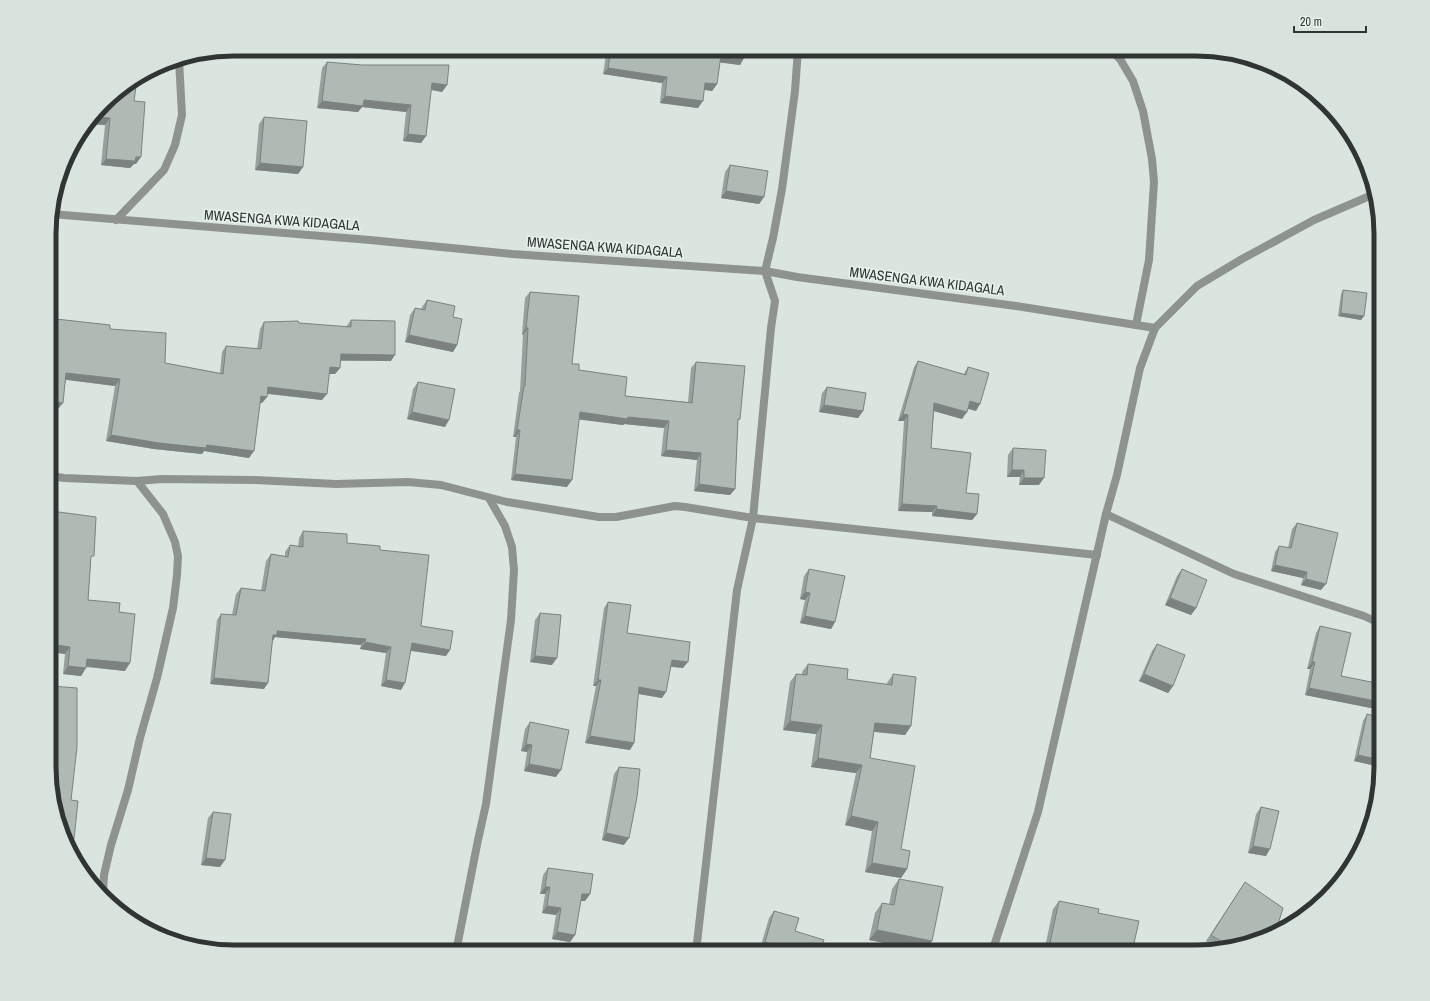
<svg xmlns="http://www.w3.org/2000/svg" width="1430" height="1001" font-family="'Archivo Narrow',sans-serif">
<rect width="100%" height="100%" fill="#dae5df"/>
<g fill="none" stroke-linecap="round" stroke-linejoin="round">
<g stroke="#8e9390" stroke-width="8">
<path d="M1109,49l11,10 13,22 10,30 9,48 2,23 -5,78 -13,65"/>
<path d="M51,214l319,26 142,14 253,17 32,6 219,29 139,22"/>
<path d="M116,220l48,-50 11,-25 7,-30 -3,-55"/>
<path d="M51,476l13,2 73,3 25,-2 93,1 81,4 72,-2 33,3 66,17 92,15h17l59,-11 10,1 68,11 344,37"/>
<path d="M1106,514l128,60 130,42 17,8"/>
<path d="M103,893l1,-18 7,-30 17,-55 12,-52 17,-60 16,-70 4,-33 1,-19 -3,-14 -12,-28 -26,-33"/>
<path d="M201,947l46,5"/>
<path d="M456,952l22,-112 8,-36 25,-184 3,-50 -2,-23 -7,-21 -16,-28"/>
<path d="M696,952l41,-362 16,-72 18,-190 4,-27 -10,-30 8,-33 9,-49 13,-98 3,-42"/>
<path d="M992,952l46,-140 68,-298 11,-39 23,-107 15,-40 42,-42 45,-27 72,-39 58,-25"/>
</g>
</g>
<g fill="#97a09c">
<path d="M607,49h138l-1,9 -4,7 -20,-3 -3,22 -5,7 -8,-1 -6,18 -38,-5 2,-20 -59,-9z"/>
<path d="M327,62l120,23 -5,7 -11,-2 -5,46 -5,7 -18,-2 3,-29 -44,-5 -4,5 -41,-4 5,-40z"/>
<path d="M1264,63l25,14 -2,3 -25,-14z"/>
<path d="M1299,82l10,5 17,20 -2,1z"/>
<path d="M112,95l22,6 2,63h-2l-4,4 -29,-3 4,-40 -15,-1z"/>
<path d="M264,117l39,50 -5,7 -43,-4 4,-46z"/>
<path d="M730,165l34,32 -5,7 -38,-6 4,-26z"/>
<path d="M1343,290l21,26 -3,4 -23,-4 3,-22z"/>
<path d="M530,292l42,72 7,6 46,26 63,6 3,-34 5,-6 44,57 -2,2 -3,68 -5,6 -36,-4 3,-31 -36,-4 3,-28 -40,-4 -1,1 -44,-6 -12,68 -56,-7 5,-43h-3l6,-44 1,-2 3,-56 -1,-1 3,-36z"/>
<path d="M427,300l26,17 4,28 -4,7 -48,-10 5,-27 5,-7 6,1 1,-2z"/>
<path d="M56,319l54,10 55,34 55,10 2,-21 4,-6 31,3 3,-20 4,-7 35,1 47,4 5,-7 40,41h-51v7l-5,6h-6l-7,26 -55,-6v3l-5,6h-2l-11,55 -45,-7 -2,3 -48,-5 -48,-8 9,-55 -49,-6 -8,29 -7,-1v-74l1,-8z"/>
<path d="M918,361l45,14 5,-8 8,44 -8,-2 -6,10 -28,-8 -3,37 35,45 11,21 -5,6 -40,-4v-4l-34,-1 6,-90h-6l16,-54z"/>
<path d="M418,382l27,45 -38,-8 6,-30z"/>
<path d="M827,387l36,24 -5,7 -39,-6 3,-19z"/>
<path d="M1013,448l26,37h-20l1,-8h-13l1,-22z"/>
<path d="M51,511l40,49 -3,40 31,12 6,59 -39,-4 -5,9 -18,-2 2,-20 -14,-2z"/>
<path d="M1297,523l24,67 -20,-5 2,-7 -32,-7 4,-19 4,-6 9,2 4,-19z"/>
<path d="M303,531l44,12 33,7 41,76 25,30 -35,-5 -10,39 -20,-4 5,-33 -26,-4 1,-4 -86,-8 -3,5 -8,47 -54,-5 7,-64 4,-6 11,1 4,-21 5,-6 20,3 5,-30 5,-7 14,2v-4l5,-7 8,2 1,-9z"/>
<path d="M809,569l26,53 -4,7 -31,-6 5,-23 -5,-1 4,-23z"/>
<path d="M1182,569l14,39 -5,7 -26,-10 12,-29z"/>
<path d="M608,602l19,31 56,35 -12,-1 -9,31 -24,-4 -4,49 -4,7 -45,-7 11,-57h-3l11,-78z"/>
<path d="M540,613l12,52 -22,-3 5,-42z"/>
<path d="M1320,626l21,50 40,8v26l-76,-15 5,-26h-3l9,-36z"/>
<path d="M1157,644l16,42 -5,7 -29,-12 13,-30z"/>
<path d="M808,664l39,15 40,6v-2l6,-9 18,52 -6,9 -31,-3 -4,26 37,111 -6,9 -36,-6 7,-41 -27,-6 11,-52 -45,-6 5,-33 -33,-4 7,-48 6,-8h6v-2z"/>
<path d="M1367,714l14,4v49l-27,-6 9,-40z"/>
<path d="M530,722l26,55 -32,-6 3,-19 -6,-1 4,-22z"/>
<path d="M619,767l5,78 -22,-5 12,-66z"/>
<path d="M1261,807l5,49 -18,-3 8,-39z"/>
<path d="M213,812l7,55 -19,-2 7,-47z"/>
<path d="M548,868l42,26 -5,7h-5l-5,34 -5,7 -18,-3 4,-24 -14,-2 3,-19h-5l3,-19z"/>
<path d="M899,879l33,62 -7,10 -56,-11 6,-27 7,-10 7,2 3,-16z"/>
<path d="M1241,888l34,46 -58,13 -11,-6z"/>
<path d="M1059,901l39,12 34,39h-88l9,-43z"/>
<path d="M774,911l21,20 25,21h-50l-10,-3 9,-31z"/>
</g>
<g fill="#7b827f">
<path d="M721,55l23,3 -4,7 -24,-3z"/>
<path d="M608,68l59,9 -5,6 -59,-9z"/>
<path d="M432,83l15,2 -5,7 -14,-3z"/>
<path d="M705,83l12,1 -5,7 -11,-2z"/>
<path d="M665,96l38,5 -5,7 -38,-5z"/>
<path d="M364,100l47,5 -5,7 -44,-5 -4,5 -41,-4 5,-7z"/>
<path d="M95,117l15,1 -5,7 -15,-1z"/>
<path d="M408,134l18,2 -5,7 -18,-2z"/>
<path d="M136,157h5l-5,7h-2l-4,4 -29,-3 5,-6z"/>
<path d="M260,163l43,4 -5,7 -43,-4z"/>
<path d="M726,191l38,6 -5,7 -38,-6z"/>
<path d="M1341,313l23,3 -3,4 -23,-4z"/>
<path d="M526,328h2l-5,7 -1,-1z"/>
<path d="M409,335l48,10 -4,7 -48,-10z"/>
<path d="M341,354l54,1 -4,6 -55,-1z"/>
<path d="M330,367l10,1 -5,6h-9z"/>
<path d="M66,373l54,6 -5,7 -53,-7z"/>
<path d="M268,387l59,7 -5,6 -59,-7z"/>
<path d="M261,396l6,1 -5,6h-5z"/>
<path d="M51,401l12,2 -5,6 -7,-1z"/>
<path d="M970,401l10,3 -4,7 -10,-3z"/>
<path d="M934,403l33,9 -5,7 -32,-9z"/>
<path d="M824,405l39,6 -5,7 -39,-6z"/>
<path d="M412,412l37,8 -4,7 -38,-8z"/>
<path d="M580,412l89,9 -5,7 -40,-4 -1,1 -48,-6z"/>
<path d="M903,414l5,1 -4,6h-6z"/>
<path d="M517,430h3l-4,7h-3z"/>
<path d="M111,435l96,10 47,6 -5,7 -45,-7 -2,3 -48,-5 -48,-8z"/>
<path d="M666,450l35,3 -4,7 -36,-4z"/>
<path d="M1012,470h12l-4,7h-13z"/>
<path d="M515,474l57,6 -5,7 -56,-7z"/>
<path d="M1024,478h20l-5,7h-20z"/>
<path d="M699,484l36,5 -5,6 -36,-4z"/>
<path d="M902,504l35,2 -5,6 -34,-1z"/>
<path d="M936,509l41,5 -5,6 -40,-4z"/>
<path d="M1275,565l32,7 -4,6 -32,-7z"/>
<path d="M1306,579l20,5 -5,6 -20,-5z"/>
<path d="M805,592l5,1 -5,7 -5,-1z"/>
<path d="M1170,598l26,10 -5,7 -26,-10z"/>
<path d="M805,616l30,6 -4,7 -31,-6z"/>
<path d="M277,631l89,8 -5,6 -86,-8 -3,5 1,-7z"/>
<path d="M365,642l26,5 -5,6 -26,-4z"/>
<path d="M412,643l38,7 -4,6 -39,-6z"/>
<path d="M51,644l19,3 -5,7 -14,-2z"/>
<path d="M535,656l22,2 -5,7 -22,-3z"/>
<path d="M87,659l43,4 -5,8 -43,-5z"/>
<path d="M672,660l16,2 -5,6 -16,-2z"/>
<path d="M1312,662h3l-5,7h-3z"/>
<path d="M68,666l18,2 -5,8 -18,-2z"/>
<path d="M1144,674l29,12 -5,7 -29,-12z"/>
<path d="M214,678l54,5 -4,6 -54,-5z"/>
<path d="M386,680l19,3 -4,7 -20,-4z"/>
<path d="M598,680h3l-5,6h-3z"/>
<path d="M639,687l27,5 -4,6 -28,-5z"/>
<path d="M1309,688l72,14v8l-76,-15z"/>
<path d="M790,721l32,4 -6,9 -33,-4z"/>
<path d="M875,723l36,3 -6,9 -36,-4z"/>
<path d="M590,736l44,7 -4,7 -45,-7z"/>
<path d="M526,744l6,1 -5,7 -6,-1z"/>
<path d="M1358,755l23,5v7l-27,-6z"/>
<path d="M818,758l44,7 -6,8 -45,-6z"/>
<path d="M529,764l32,6 -5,7 -32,-6z"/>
<path d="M851,816l27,6 -6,9 -27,-6z"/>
<path d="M606,833l23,5 -5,7 -22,-5z"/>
<path d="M1253,846l17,3 -4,7 -18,-3z"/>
<path d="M206,858l19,2 -5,7 -19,-2z"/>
<path d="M872,863l35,6 -6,9 -36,-6z"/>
<path d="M545,887h5l-5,7h-5z"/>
<path d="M582,894h8l-5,7h-8z"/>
<path d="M547,906l14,2 -5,7 -14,-2z"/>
<path d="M877,930l55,11 -7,10 -56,-11z"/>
<path d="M557,932l18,3 -5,7 -18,-3z"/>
<path d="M765,942l34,10h-29l-10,-3z"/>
</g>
<g fill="#b0bab5" stroke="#7b827f">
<path d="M611,49h134l-1,9 -23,-3 -4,29 -12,-1 -2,18 -38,-5 2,-19 -59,-9z"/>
<path d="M327,62l35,3h87l-2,20 -15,-2 -6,53 -18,-2 3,-29 -47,-5 -1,6 -41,-5z"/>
<path d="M137,79l-3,22 11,1 -4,55h-5l-1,4 -29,-2 4,-41 -15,-1 17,-22z"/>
<path d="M264,117l43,4 -4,46 -43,-4z"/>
<path d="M730,165l38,6 -4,26 -38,-6z"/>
<path d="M1343,290l24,3 -3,23 -23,-3z"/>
<path d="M530,292l49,4 -7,68h7v6l48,7 -2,19 67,7 4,-41 49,4 -5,53h-2l-3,70 -36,-5 2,-31 -35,-3 3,-29 -41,-4 -1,2 -47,-7 -8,68 -57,-6 5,-44h-3l7,-44h1l3,-58h-2z"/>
<path d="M427,300l28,6 -2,11 9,2 -5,26 -48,-10 6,-27 10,2z"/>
<path d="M56,319l54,6v4l56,4 -1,30 58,11 3,-28 35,3 3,-27 34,-1 1,2 52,4v-7l44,1v34l-54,-1 -1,14 -10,-1 -3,27 -59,-7 -1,10 -6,-1 -7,55 -47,-6 -1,3 -47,-5 -48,-8 9,-56 -54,-6 -3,30 -12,-2v-42z"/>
<path d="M918,361l48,14 2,-8 21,6 -9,31 -10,-3 -3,11 -33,-9 -3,45 40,5 -5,40 13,1 -2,20 -41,-5 1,-3 -35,-2 6,-89 -5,-1z"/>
<path d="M418,382l37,7 -6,31 -37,-8z"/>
<path d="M827,387l39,6 -3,18 -39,-6z"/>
<path d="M1013,448l33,2 -2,28h-20v-8h-12z"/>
<path d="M51,511l45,6 -2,39h-3l-3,44 32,3 -1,9 16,2 -5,49 -43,-4 -1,9 -18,-2 2,-19 -19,-3z"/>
<path d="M1297,523l41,10 -12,51 -20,-5 1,-7 -32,-7 4,-19 12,2z"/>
<path d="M303,531l44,3v9l33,3v4l49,5 -8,71 32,5 -3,19 -38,-7 -7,40 -19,-3 5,-33 -26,-5 1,-3 -89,-8v4h-4l-5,48 -54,-5 7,-64 15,1 5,-27 24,3 6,-37 17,3 2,-12 13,2z"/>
<path d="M809,569l36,7 -10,46 -30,-6 5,-23 -5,-1z"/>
<path d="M1182,569l25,11 -11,28 -26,-10z"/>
<path d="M608,602l23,3 -4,28 63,9 -2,20 -16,-2 -6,32 -27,-5 -5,56 -44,-7 11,-56h-3z"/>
<path d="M540,613l21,2 -4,43 -22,-2z"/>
<path d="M1320,626l31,7 -10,43 40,8v18l-72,-14 6,-26h-3z"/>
<path d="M1157,644l28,11 -12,31 -29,-12z"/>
<path d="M808,664l40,5 -1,10 45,6 1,-11 23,3 -5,49 -36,-3 -5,35 45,8 -14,83 9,2 -3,18 -35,-6 6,-41 -27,-6 11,-51 -44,-7 4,-33 -32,-4 6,-47 11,1z"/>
<path d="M51,686l26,2v59l-6,53 7,1 -4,38h-1l-2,14 -20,-62z"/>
<path d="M1367,714l14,4v42l-23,-5z"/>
<path d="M530,722l39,8 -8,40 -32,-6 3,-19 -6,-1z"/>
<path d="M619,767l21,2 -3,28 -8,41 -23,-5z"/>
<path d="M1261,807l18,4 -9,38 -17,-3z"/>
<path d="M213,812l18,2 -6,46 -19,-2z"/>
<path d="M548,868l45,6 -3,20h-8l-7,41 -18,-3 4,-24 -14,-2 3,-19h-5z"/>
<path d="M899,879l44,8 -11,54 -55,-11 5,-27 12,2z"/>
<path d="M1245,882l38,26 -8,26 -48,11 -16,-10z"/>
<path d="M1059,901l40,8 -1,4 41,8 -7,31h-84z"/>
<path d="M774,911l25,7 -4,13 29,9 -4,12h-21l-34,-10z"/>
</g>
<g text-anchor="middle" stroke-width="3" stroke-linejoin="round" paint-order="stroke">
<g font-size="14" fill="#303432" stroke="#e7f2ec">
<text transform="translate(282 220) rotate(4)" y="5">MWASENGA KWA KIDAGALA</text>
<text transform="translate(605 247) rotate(4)" y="5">MWASENGA KWA KIDAGALA</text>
<text transform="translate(927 281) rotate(7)" y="5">MWASENGA KWA KIDAGALA</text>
</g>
</g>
<path d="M0 0H1430V1001H0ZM234 56H1196A178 178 0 0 1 1374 234V767A178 178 0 0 1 1196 945H234A178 178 0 0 1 56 767V234A178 178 0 0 1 234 56Z" fill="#d8e3dd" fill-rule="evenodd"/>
<path fill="none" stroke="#303432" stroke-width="5" d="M234 56H1196A178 178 0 0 1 1374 234V767A178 178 0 0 1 1196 945H234A178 178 0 0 1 56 767V234A178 178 0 0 1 234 56Z"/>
<path d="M1294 26v6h72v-6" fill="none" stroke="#303432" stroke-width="2"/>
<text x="1300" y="26" font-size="12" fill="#303432" stroke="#e7f2ec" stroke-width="3" paint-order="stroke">20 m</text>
</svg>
